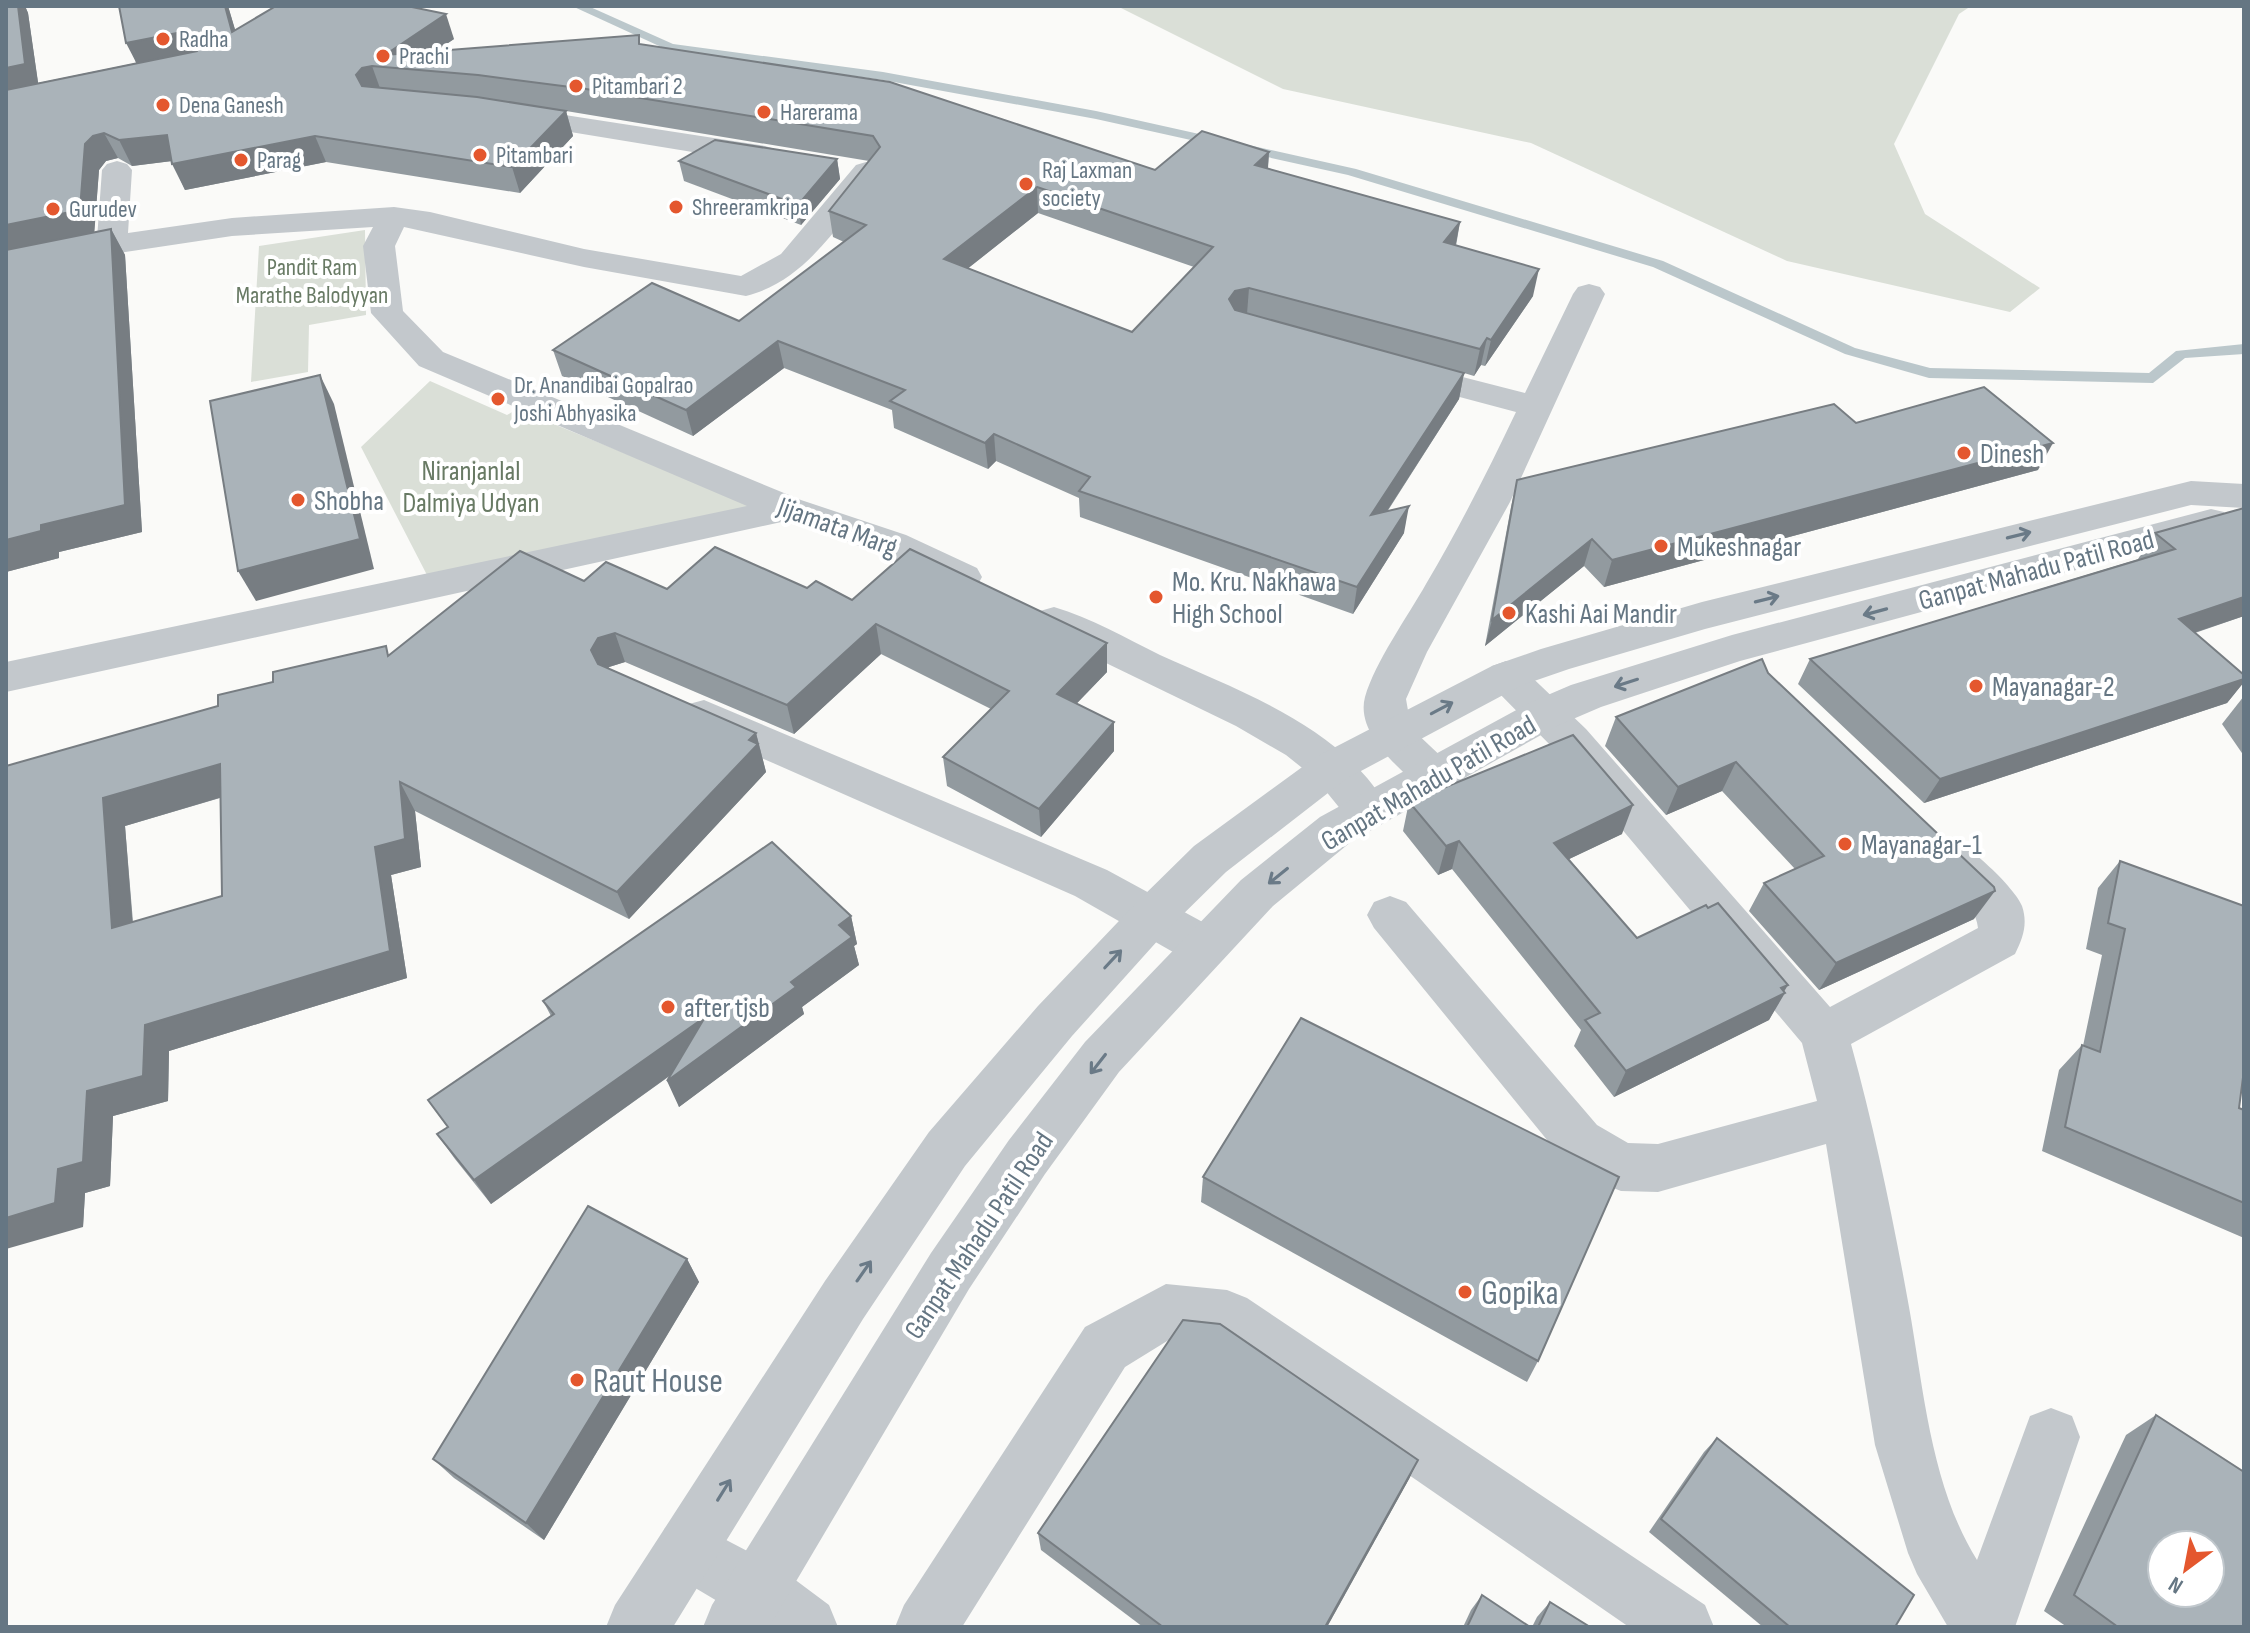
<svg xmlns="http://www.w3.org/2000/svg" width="2250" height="1633" font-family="'Sofia Sans Condensed',sans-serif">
<rect width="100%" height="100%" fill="#fafaf8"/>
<g fill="#dadfd7">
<path d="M1117,6h854l-12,8 -65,130 31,70 115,74 -30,24 -223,-51 -256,-118 -248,-54z"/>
<path d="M365,230l1,85 -57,10 -1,47 -57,10 8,-136z"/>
<path d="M430,381l77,34 10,-6 244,100 -333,68 -67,-130z"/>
</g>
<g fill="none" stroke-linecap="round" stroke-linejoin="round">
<path fill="#bbc7cb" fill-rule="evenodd" d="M572,6h16l85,38 210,28 213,39 260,58 307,92 192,87 75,20 219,5 27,-22 68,-7v10l-59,4 -32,25 -224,-5 -84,-24 -192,-87 -305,-92 -252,-56 -213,-39 -213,-29z"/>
<g fill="#c3c8cc" fill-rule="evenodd">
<path d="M513,107l252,39 10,3 4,6 -4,6 -10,3 -262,-43 -4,-6 4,-6z"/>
<path d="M117,161l10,3 5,6 -4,63 104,-15 162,-11 36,5 154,37 157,27 40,-22 75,-89 10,-3 10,3 5,6 -5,6c-36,46 -70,104 -130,119l-162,-29 -180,-40 -9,19 8,65 40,41 358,148 105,35 71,33 5,9 -5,9 -14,4 -14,-4 -69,-33 -94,-32 -780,171v-30l741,-156 -328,-140 -48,-53 -8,-67 10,-19 -141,9 -120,18 -106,22v-18l91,-19 5,-69 5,-6z"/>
<path d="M1589,284l11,3 5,7 -95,208 -83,150 -21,47 5,29 36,34 7,12 -7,12c-24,7 -34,-4 -51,-21 -17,-17 -38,-42 -31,-68 10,-35 43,-81 61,-113 33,-56 62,-113 90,-172l-124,-33 -5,-7 5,-7 12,-3 121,31 48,-99 5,-7z"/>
<path d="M1054,607c37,11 72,31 106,48 81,37 184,72 229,155l-6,12 -16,5 -16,-5 -35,-43 -30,-24 -50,-29 -196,-95 -6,-10 6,-10z"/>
<path d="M1506,661l14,5 66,63 244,278 148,-79c-2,-29 -40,-46 -53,-72l6,-13c6,-1 13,-5 18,-4 17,2 67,50 73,67 6,18 1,32 -7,48l-164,90c24,87 42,174 58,263 15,84 22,179 68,253l53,-144 21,-8 21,8 8,21 -65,190h-67l-31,-53 -9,-21 -33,-108 -49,-301 -168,48 -37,-1 -18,-7 -42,-27 -187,-229 -7,-13 7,-13 16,-6 16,6 191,223 31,18 30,1 159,-43 -15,-58 -246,-292 -64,-65 -6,-10 6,-10z"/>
<path d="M704,700l403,170 114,62 6,14 -6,14 -17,5 -17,-5 -112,-64 -386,-170 -6,-11 6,-11z"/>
<path d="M1166,1284l61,6 20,8 458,307 9,22h-85l-411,-284 -46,-5 -47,29 -163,260h-67l9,-22 181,-278z"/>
<path d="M686,1519l92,48 51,38 9,22h-82l-22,-16 -69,-41 -9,-21 9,-21z"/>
</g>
<g fill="#c3c8cc" fill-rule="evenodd">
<path d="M2191,481l53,3v24l-53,-3 -486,124 -136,40 -49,17 -174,93 -120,93 -57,56 -97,108 -107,130 -102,153 -190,308h-67l9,-22 210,-324 104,-149 109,-126 99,-104 57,-56 122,-89 176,-91 49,-17 161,-47z"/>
<path d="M2211,509l13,3 6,9 -6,9 -484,131 -139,46 -42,18 -207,116 -79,65 -154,166 -74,102 -76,115 -200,338h-66l9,-22 219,-352 78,-113 76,-98 156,-162 79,-63 209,-114 42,-18 161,-50z"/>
</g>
</g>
<g fill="#929a9f" fill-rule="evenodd">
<path d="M6,6h19l3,7 10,70 98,-20 -17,-57h109l7,24 219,9 -18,12 205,-7 514,126 114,-18 -1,17 192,53 -4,24 77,50 -48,70 -4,-1 -7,11 -10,-3 -5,26 -72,113 17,21 -51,81 -273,-97 -1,-19 -83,-37 -8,8 -94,-41 -2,-18 -108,-42 -91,68 -131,-60 -9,-26 186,-29 105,-79 -11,-5 -4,-26 40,-50 -303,-50 7,25 -53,57 -194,-31 -141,28 -13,-29 -40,5 -14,-8 -12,3 -7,9 -5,62 17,-3 14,26 17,277 -83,20v6l-53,14zM1038,213l156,54 -62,65 -164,-64z"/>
<path d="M837,159l3,20 -39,46 -117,-44 -5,-20z"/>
<path d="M1856,423l182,47 -434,117 -20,-21 -99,80 26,-139 6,-27z"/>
<path d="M2244,508v108l-49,17 49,42v7l-17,21 -303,100 -126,-119 12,-25 329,-100h-1l17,-26z"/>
<path d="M584,581l83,8 140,-1 300,84 -31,32 38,47 -73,86 -94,-51 -4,-29 48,-48 -110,-55 -87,80 -169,-72 -16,5 -1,1 148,65 10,39 -137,147 -214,-108 6,56 -30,8 16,103 -238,73 -1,50 -55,15 -3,70 -25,7 -2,34 -77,-461 212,-60 172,-51zM220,798l2,98 -89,26 -8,-96z"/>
<path d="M1768,673l206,246 -155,71 -70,-79 15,-28 31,-14 -73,-78 -56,24 -61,-69 11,-29z"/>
<path d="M2244,696v60l-22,-32z"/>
<path d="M1409,802l213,32 -53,25 68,79 147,53 -15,29 -155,77 -40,-51 7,-16 -129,-161 -14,6 -35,-44z"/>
<path d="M2120,861l119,247 5,2v128l-202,-87 17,-81 23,-25 1,1 19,-91 -16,-6 12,-61z"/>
<path d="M851,916l6,28 -3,2 5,19 -57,42 2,7 -125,93 -8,-32 -180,129 -36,-45 -18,-25 11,-6 -20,-28 123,-84 -8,-15z"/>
<path d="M1203,1177l335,184 -11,21 -326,-180z"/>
<path d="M687,1259l12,23 -155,258 -90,-62 -21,-19z"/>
<path d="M2156,1415l88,212h-177l-23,-16 82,-176z"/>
<path d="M1717,1438l178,189h-132l-114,-95 55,-80z"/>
<path d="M1418,1460l-9,19 -82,148h-184l-102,-77 -3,-17z"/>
<path d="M1482,1595l48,32h-67l8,-17z"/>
<path d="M1550,1602l40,25h-58l5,-10z"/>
</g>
<g fill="#777d82">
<path d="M18,6h7l3,7 11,76 -33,8v-29z"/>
<path d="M225,6h3l15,50 -11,-24z"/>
<path d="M446,14l8,25 -45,30 -24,-14z"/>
<path d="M187,31l12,25 -60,12 -13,-25z"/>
<path d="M372,66l9,25 -15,9 -10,-25 6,-7z"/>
<path d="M566,111l7,25 -53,57 -8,-26z"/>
<path d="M104,133l14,25 -12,3 -7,9 -5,67 -88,18v-30l87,-89z"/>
<path d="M167,135l13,25 -48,6 -13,-26z"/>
<path d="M315,136l11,26 -141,28 -13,-26z"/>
<path d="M1269,152l-2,26 -12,-13z"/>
<path d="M837,159l3,20 -39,46 -3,-20z"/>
<path d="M1037,187l1,26 -91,72 -3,-26z"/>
<path d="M1460,222l-5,26 -11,-6z"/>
<path d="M111,229l14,26 17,277 -83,20v6l-53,14v-32l35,-15z"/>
<path d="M1539,269l-6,27 -48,70 6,-26z"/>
<path d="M1249,288l-2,26 -14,3 -4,-18 6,-8z"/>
<path d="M1487,338l-6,27 -7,11 6,-27z"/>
<path d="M778,341l6,27 -91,68 -7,-26z"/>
<path d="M1464,373l-5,26 -92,143 4,-27z"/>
<path d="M320,375l14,29 40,165 -118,32 -18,-30z"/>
<path d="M994,434l2,27 -8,8 -3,-26z"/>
<path d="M2053,443l-15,27 -434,117 8,-27z"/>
<path d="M1409,506l-5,27 -51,81 4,-27z"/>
<path d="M1592,539l-8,27 -99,80 7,-26z"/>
<path d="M2244,597v19l-84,28 19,-25z"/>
<path d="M876,624l5,30 -87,80 -7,-29z"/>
<path d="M615,633l10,29 -16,5 -8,11 -10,-28 7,-12z"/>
<path d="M1107,643v29l-49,51 -1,-29z"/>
<path d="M2244,679v3l-17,21 -303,100 16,-24z"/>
<path d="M1114,722v29l-73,86 -2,-28z"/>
<path d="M756,733l10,39 -137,147 -12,-27 132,-152z"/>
<path d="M1736,762l-14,29 -56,24 12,-28z"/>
<path d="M220,764l19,28 -114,34 10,129 -23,-27 -9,-130z"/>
<path d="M400,782l15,29 6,56 -30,8 16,103 -238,73 -1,50 -55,15 -3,70 -25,7 -2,34 -77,22v-31l52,-49 29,-78 58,-66 230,-178z"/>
<path d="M1633,805l-11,29 -78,37 10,-28z"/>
<path d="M1459,841l-7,28 -14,6 8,-29z"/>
<path d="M1995,891l-21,28 -155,71 17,-27z"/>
<path d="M851,916l6,28 -3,2 5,19 -57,42 2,7 -125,93 -12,-26 124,-99 48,-57z"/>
<path d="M1788,985l-6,10 3,-2 -16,27 -155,77 12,-26z"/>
<path d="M705,1017l10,26 -224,161 -17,-24z"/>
<path d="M687,1259l12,23 -155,258 -18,-17z"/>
<path d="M1418,1460l-9,19 -82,148h-2z"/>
</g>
<g fill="#aab3b9" stroke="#777d82" stroke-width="2" fill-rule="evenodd">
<path d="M6,6h12l7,58 -19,4z"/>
<path d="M119,6h106l7,26 44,-26h131l39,8 -61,41 254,-20v9l251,38 265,88 47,-39 67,21 -14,13 205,57 -16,20 95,27 -48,71 -4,-2 -7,11 -231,-61 -14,3 -6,8 6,11 229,63 -93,142 38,-9 -52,81 -278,-96 11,-14 -96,-43 -9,9 -95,-42 15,-11 -127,-49 -92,69 -133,-60 99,-67 87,38 127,-96 -37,-14 51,-64 -7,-11 -287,-47 -108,-14 -106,-9 -10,2 -6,7 6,11 115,11 89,14 -54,56 -197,-31 -143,28 -5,-29 -48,5 -15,-7 -11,3 -8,8 -5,66 -74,15v-135l191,-39 5,-8 -2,-8 -13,-4 -61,12zM1037,187l176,60 -81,85 -188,-73z"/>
<path d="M715,140l122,19 -39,46 -119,-44z"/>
<path d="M111,229l14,276 -84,20v6l-35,9v-290z"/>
<path d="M320,375l40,164 -122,32 -28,-170z"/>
<path d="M1984,387l69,56 -441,117 -20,-21 -100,81 25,-140 317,-76 22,19z"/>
<path d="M2244,508v89l-65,22 65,56v4l-304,100 -130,-120 365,-110 -20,-16z"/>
<path d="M715,547l92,41 9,-7 36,19 58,-51 197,94 -50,51 57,28 -75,87 -96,-52 66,-66 -133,-67 -89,81 -172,-72 -17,5 -7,12 7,14 158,69 -7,7 9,4 -141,148 -217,-110 5,57 -30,8 15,104 -245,74 -2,51 -56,15 -4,71 -25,7 -3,34 -49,15v-452l212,-60v-11l55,-13v-10l113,-26 2,10 132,-105 64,30 22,-19 61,27zM220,764l2,132 -110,32 -9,-130z"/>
<path d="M1762,659l6,14 226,214 1,4 -159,72 -72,-80 60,-27 -88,-94 -58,25 -62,-70z"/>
<path d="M1573,735l60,70 -79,38 83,95 69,-33 2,3 10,-5 70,82 -7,3 4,5 -159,78 -41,-51 15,-7 -141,-172 -13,5 -37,-44z"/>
<path d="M772,842l79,74 -12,9 13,12 -61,45 5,5 -129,94 38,-64 -231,163 -37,-46 11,-7 -20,-27 126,-86 -11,-13z"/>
<path d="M2120,861l124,45v164l-5,38 5,2v93l-179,-76 17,-82 18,7 25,-123 -17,-6z"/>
<path d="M1301,1018l318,159 -81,184 -335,-184z"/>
<path d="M588,1206l99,53 -161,264 -93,-64z"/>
<path d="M1183,1320l37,4 198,136 -93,167h-162l-125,-94z"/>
<path d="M2156,1415l88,57v155h-126l-44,-32zM2162,1545h48v48h-48z"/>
<path d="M1717,1438l197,157 -19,32h-105l-129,-108z"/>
<path d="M1482,1595l48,32h-63z"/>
<path d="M1550,1602l40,25h-52z"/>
</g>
<defs><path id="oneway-shaft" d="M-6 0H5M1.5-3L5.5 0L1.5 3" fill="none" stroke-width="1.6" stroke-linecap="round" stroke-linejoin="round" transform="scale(2)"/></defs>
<g stroke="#6a7a87">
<use href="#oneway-shaft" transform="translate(2019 535) rotate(-14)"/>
<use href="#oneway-shaft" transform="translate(1767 599) rotate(-14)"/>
<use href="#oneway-shaft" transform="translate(1875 612) rotate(165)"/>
<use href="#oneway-shaft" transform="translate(1626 683) rotate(162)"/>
<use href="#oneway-shaft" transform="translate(1442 708) rotate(-28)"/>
<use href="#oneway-shaft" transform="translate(1278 876) rotate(141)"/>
<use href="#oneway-shaft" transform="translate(1113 959) rotate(-47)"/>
<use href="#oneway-shaft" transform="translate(1098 1064) rotate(128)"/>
<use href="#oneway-shaft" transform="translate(864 1271) rotate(-55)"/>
<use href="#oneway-shaft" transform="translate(724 1490) rotate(-58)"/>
</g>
<g fill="#e4572e" stroke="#fff" stroke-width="3">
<circle cx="163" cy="39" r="8"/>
<circle cx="383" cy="56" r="8"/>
<circle cx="576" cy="86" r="8"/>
<circle cx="163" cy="105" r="8"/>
<circle cx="764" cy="112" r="8"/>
<circle cx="480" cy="155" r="8"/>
<circle cx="241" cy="160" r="8"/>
<circle cx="1026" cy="184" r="8"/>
<circle cx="676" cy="207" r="8"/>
<circle cx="53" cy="209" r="8"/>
<circle cx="498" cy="399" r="8"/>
<circle cx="1964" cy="453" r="8"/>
<circle cx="298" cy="500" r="8"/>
<circle cx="1661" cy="546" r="8"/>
<circle cx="1156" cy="597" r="8"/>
<circle cx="1509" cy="613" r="8"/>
<circle cx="1976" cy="686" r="8"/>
<circle cx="1845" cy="844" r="8"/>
<circle cx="668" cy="1007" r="8"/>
<circle cx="1465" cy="1292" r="8"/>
<circle cx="577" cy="1380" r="8"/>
</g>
<g text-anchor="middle" stroke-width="8" stroke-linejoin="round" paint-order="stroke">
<g font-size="24" fill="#657683" stroke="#fff" text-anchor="start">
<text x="179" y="47">Radha</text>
<text x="399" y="64">Prachi</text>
<text x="592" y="94">Pitambari 2</text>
<text x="179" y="113">Dena Ganesh</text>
<text x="780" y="120">Harerama</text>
<text x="496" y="163">Pitambari</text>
<text x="257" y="168">Parag</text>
<text x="1042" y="178">Raj Laxman<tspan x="1042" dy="28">society</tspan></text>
<text x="692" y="215">Shreeramkripa</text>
<text x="69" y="217">Gurudev</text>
<text x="514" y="393">Dr. Anandibai Gopalrao<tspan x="514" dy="28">Joshi Abhyasika</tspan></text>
</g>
<g font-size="24" fill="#687a64" stroke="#fff">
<text x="312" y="275">Pandit Ram<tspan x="312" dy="28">Marathe Balodyyan</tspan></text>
</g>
<g font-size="28" fill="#657683" stroke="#fff" text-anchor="start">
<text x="1980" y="463">Dinesh</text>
<text x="314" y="510">Shobha</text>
<text x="1677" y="556">Mukeshnagar</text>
<text x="1172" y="591">Mo. Kru. Nakhawa<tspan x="1172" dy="32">High School</tspan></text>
<text x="1525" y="623">Kashi Aai Mandir</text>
<text x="1992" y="696">Mayanagar-2</text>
<text x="1861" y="854">Mayanagar-1</text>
<text x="684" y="1017">after tjsb</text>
</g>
<g font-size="28" fill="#687a64" stroke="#fff">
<text x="471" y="480">Niranjanlal<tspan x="471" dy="32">Dalmiya Udyan</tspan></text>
</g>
<g font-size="28" fill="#657683" stroke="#fff">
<text transform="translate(838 526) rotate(20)" y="10">Jijamata Marg</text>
<text transform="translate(2036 569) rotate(-15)" y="10">Ganpat Mahadu Patil Road</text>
<text transform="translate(1428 782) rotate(-30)" y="10">Ganpat Mahadu Patil Road</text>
<text transform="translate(978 1235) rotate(-56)" y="10">Ganpat Mahadu Patil Road</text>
</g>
<g font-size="34" fill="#657683" stroke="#fff" text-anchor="start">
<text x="1481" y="1304">Gopika</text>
<text x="593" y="1392">Raut House</text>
</g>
</g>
<rect width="2250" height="1633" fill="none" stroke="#657683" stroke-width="16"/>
<g transform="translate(2186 1569) rotate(212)"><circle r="38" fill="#ffffff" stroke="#c1c8cd" stroke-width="2"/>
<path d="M0-6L14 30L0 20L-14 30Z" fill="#e4572e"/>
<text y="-12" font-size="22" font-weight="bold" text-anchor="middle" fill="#657683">N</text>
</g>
</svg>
